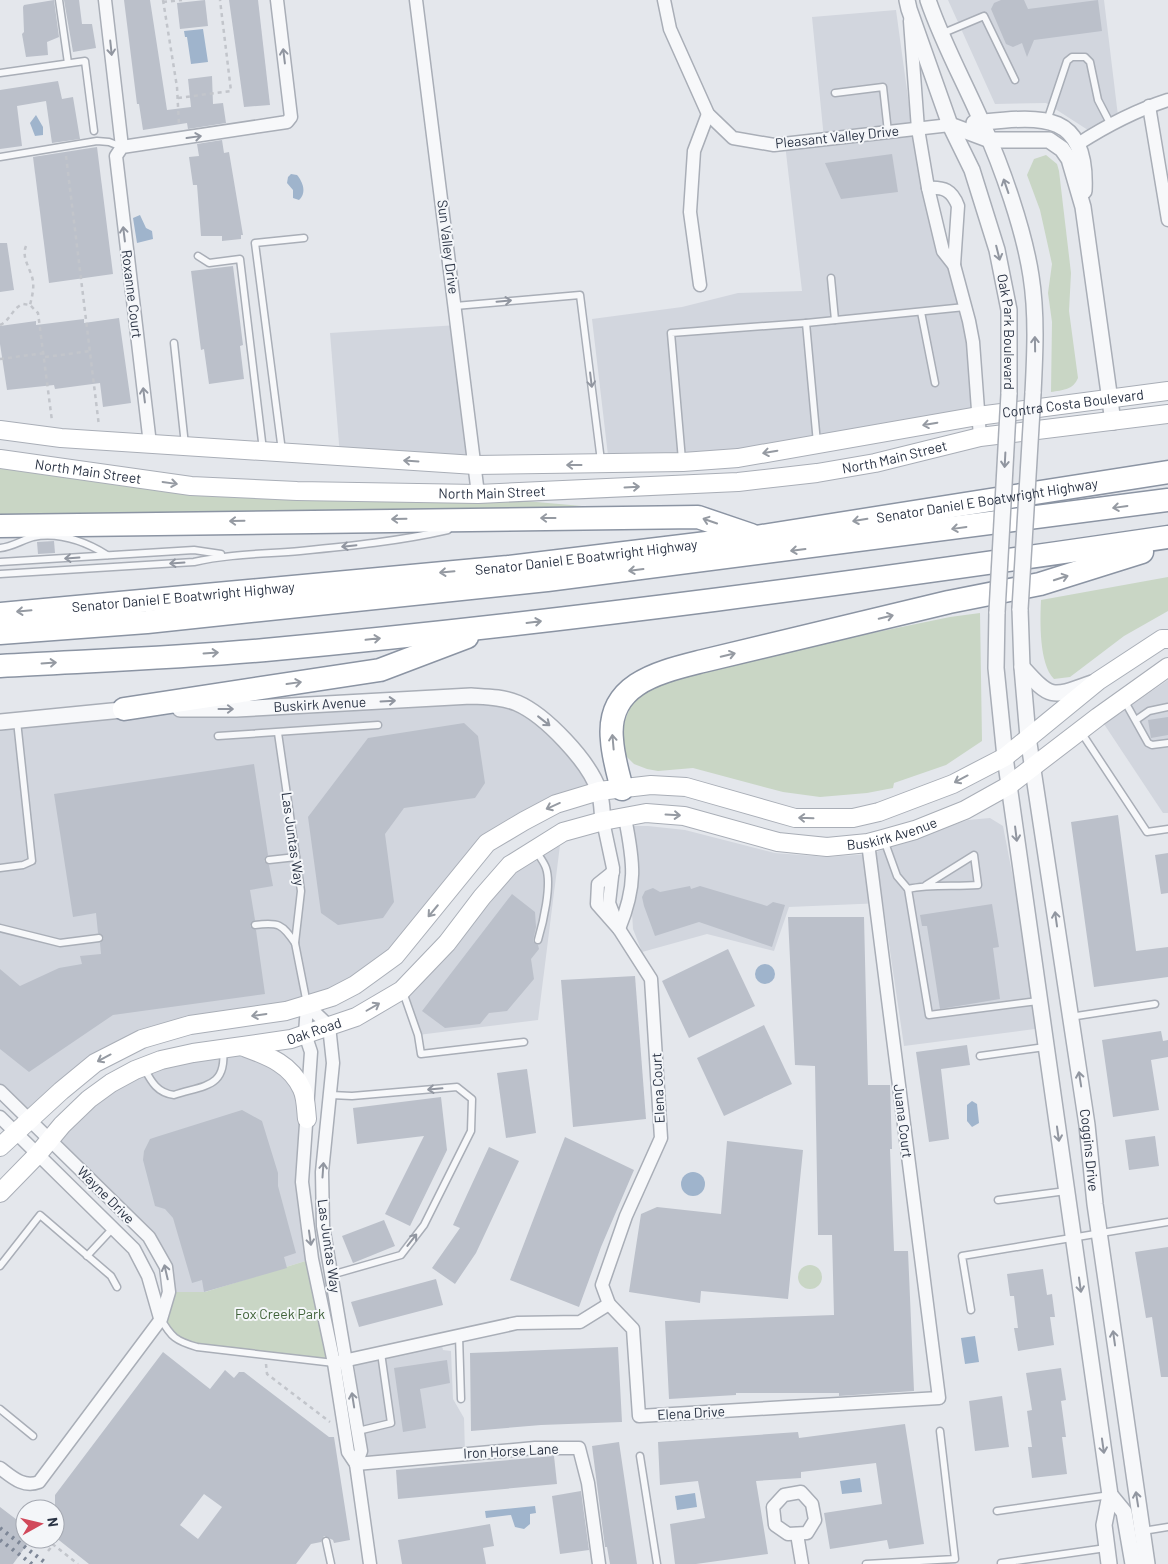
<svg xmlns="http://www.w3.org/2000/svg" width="1168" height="1564" font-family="Barlow,sans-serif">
<rect width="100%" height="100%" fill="#e4e7ec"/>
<g fill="#d2d6de">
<path d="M948,0h156l14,116 -27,16 -45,-29 -51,1z"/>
<path d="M896,10l20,146 53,165 9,95 -240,42 -129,6 -17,-145 90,-12 56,-14 64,-2 -17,-147 39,-5 -12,-122z"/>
<path d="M458,325l17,140 -135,-9 -10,-123z"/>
<path d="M1168,680v133h-5l-59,-89z"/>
<path d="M493,697l50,22 56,72 -112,52 -49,62 -83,80 -213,54 -112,81 -30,-29v-369l91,-9z"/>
<path d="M990,818l13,8 39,202 -138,18 -21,-143 -94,4 -15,44 -67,-17 -65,18 -9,-23 -1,-17 5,-37 -4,-49h15l37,4 90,23 52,4 44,-3 47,-18 50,-16z"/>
<path d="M560,845l-22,175 -120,15 -10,-39 79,-93 33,-34z"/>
<path d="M241,1046l62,43 -1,93 10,77 -108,33h-35l-20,-55 -99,-97 61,-57z"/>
<path d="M441,1340l2,10 8,1 2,48 11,19 1,35 -98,5 -13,-96z"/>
</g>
<g fill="#c9d6c5">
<path d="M1046,155l11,9 2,7 12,102 -2,38 9,67c-5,12 -15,12 -27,14l1,-70 -4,-29 4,-29 -12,-54 -13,-35 7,-16z"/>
<path d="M0,460l191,26 287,11 104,9 -81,12 -501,8z"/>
<path d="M1168,577v34l-44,25 -54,41 -16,2c-15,-15 -14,-58 -13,-79z"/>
<path d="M980,613l2,128 -36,24 -52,18 -1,5 -26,5 -47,4 -37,-5 -90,-24 -35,3 -11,-2 -13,-5 -9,-9 -4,-12 4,-23 7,-17 17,-14 54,-21 247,-51z"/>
<path d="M312,1259l22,104 -151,-20 -22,-24 8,-27h36z"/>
<circle cx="810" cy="1277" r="12"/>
</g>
<g fill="#9fb4cc">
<path d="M203,29l5,33 -17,2 -4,-27h-2l-1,-6z"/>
<path d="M36,115l7,12v8l-8,1 -5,-13z"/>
<path d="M291,174l6,1c6,7 10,18 2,25l-6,-2v-8l-6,-7 1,-6z"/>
<path d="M140,215l6,13 6,3 1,8 -16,4 -4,-25z"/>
<circle cx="765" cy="974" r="10"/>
<path d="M972,1101l5,3 2,19 -7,4 -5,-6v-16z"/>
<circle cx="693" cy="1184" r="12"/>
<path d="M975,1336l4,26 -14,2 -4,-26z"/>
<path d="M860,1478l2,14 -20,2 -2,-13z"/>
<path d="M695,1493l2,14 -20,3 -2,-14z"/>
<path d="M535,1506l1,7 -6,1v10l-6,5 -9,-2 -4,-12 -25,3 -1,-7z"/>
</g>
<g fill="#bbc0ca" fill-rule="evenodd">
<path d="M54,0l5,37 -12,5 1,13 -22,2 -4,-23 2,-2 -1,-25 1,-2z"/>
<path d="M64,0h15l3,24h10l4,24 -23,4z"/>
<path d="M124,0h26l17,110 24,-3 -3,-28 24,-3 1,28 10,-1 3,20 -38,6 -1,-6 -44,7 -4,-26h-2z"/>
<path d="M205,0l3,26 -28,3 -3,-26z"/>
<path d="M229,0h29l12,105 -26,2z"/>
<path d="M1001,0h23l4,9 70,-9 4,31 -68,9 -7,17 -5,-14 -9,4 -7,-3 -15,-35 3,-6z"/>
<path d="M58,81l4,18 11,-2 7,42 -28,4 -6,-42 -29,5 5,40 -22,3v-59z"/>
<path d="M222,140l2,13 5,-1 14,83h-2v4l-19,2v-5h-21l-4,-51h-4l-4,-28 10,-1 -2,-12z"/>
<path d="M97,147l16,127 -64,9 -16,-126z"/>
<path d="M892,154l6,38 -57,7 -16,-36z"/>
<path d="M0,243h7l7,47 -14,2z"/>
<path d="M233,266l10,79 -3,1 4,33 -35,5 -5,-35 -3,1 -10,-79z"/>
<path d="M119,318l12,85 -28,4 -3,-24 -45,6 -1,-4 -47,5 -7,-46v-18l36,-5v4l48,-6v4z"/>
<path d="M54,541l1,12 -17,1 -1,-12z"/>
<path d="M1168,717v18l-17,3 -3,-18z"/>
<path d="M464,723l14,13 7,47 -10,15 -71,10 -19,26 9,68 -11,16 -45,7 -17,-12 -13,-96 60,-79z"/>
<path d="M254,764l14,91 -4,6 5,4 4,21 -23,4 5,30 -5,6 6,4 9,64 -152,21 -84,57 -29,-23v-80l20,17 39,-18 23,-4 -2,-8 21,-2 -1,-11 4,-5 -6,-5 -2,-20 -23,4 -19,-123z"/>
<path d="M1118,815l18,136 32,-4v30l-74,10 -23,-165z"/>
<path d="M1168,853v40l-7,1 -6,-39z"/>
<path d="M690,886l1,3 9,-3 67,20 6,-4 12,3 -13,42 -73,-25 -44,14 -11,-30 -2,-9 3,-6 8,-3 7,4z"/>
<path d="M512,894l23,18 1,15 -3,14 5,4 1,4 -8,10 3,20 -27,32 -18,2 -9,11 -35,4 -23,-17z"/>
<path d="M992,904l7,43 -6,1 7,51 -60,10 -13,-83h-5l-2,-11z"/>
<path d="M788,917h76l4,168h22l2,64h-2l4,102h14l6,140 -75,5v-3h-103v2l-67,4 -4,-78 169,-6 -2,-80h-14l-3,-169 -20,-1z"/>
<path d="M728,949l27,57 -66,32 -27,-57z"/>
<path d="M635,976l11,143 -73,8 -12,-147z"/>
<path d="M764,1025l28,59 -68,32 -27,-58z"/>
<path d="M1161,1031l2,10 5,-1v17l-17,3 8,50 -46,7 -11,-77z"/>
<path d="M967,1045l3,20 -29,4 8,70 -20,3 -13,-90z"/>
<path d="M527,1069l9,64 -30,5 -9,-65z"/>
<path d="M441,1097l6,53 -37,76 -25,-12 39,-78 -67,8 -4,-36z"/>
<path d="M242,1110l20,11 16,52v13l18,67 -12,4 3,11 -83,24 -2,-12 -10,3 -19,-65 -8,-9 -10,-3 -12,-46 1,-9 6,-12 6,-2z"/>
<path d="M1155,1136l4,30 -30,4 -4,-30z"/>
<path d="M565,1137l69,33 -33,77 -22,60 -69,-27z"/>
<path d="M727,1141l76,9 -15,149 -87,-8 -1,12 -71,-11 12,-78 16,-7 64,7z"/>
<path d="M489,1147l30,14 -43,92 -21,31 -23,-16 28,-40 -7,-3z"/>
<path d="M384,1220l11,26 -42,17 -11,-27z"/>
<path d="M1168,1247v130h-7l-9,-60 -6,1 -11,-66z"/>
<path d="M1043,1269l4,26 5,-1 3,23h-5l4,28 -36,6 -4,-23h4l-4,-32h-4l-3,-22z"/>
<path d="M436,1279l7,26 -84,22 -8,-25z"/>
<path d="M618,1347l4,75 -81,3 -70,6 -1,-78z"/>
<path d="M163,1352l47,37 15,-19 9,8 5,-6h5l85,65h5l16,103 -16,3 -1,-3 -9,-4 -3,6 -10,2 -15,20h-207l-34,-27v-42zM204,1494l18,13 -24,32 -18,-14z"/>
<path d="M447,1360l3,23 -30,6 6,39 -23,4 -9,-64z"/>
<path d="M1061,1368l5,32 -5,1 5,36h-4l5,37 -35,4 -4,-31h4l-5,-36 5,-1 -6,-37z"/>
<path d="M1002,1396l7,51 -34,4 -6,-50z"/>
<path d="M905,1424l19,120 -35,5 -2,-9 -57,9 -6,-36 58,-9 -6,-41 -75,9v6l-45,3 12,73 -72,10h-21l-5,-40 35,-6 -7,-37 -38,4 -2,-43 140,-10 1,6z"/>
<path d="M619,1442l18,122h-27l-3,-17h-2l-13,-101z"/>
<path d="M554,1456l3,28 -159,15 -2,-29z"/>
<path d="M581,1491l8,59 -29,4 -8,-58z"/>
<path d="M0,1507l25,19v13h6l-18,25h-13z"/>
<path d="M490,1524l4,22 -11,2 3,16h-84l-4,-24z"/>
</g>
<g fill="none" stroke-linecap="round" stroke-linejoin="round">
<g stroke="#a9aeb7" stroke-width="9">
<g id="service">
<path d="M59,0l9,63"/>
<path d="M941,34l43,-18 31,64"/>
<path d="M0,73l85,-12 9,70"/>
<path d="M835,93l48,-6 5,45"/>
<path d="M1047,121l20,-60 5,-4h13l5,5 8,38 13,25"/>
<path d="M0,157l97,-16 12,1 13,5"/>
<path d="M198,256l11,7 31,-4 23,191"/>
<path d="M831,278l4,42"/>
<path d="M455,306l125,-11 21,166"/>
<path d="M921,312l14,71"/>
<path d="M806,323l159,-16"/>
<path d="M174,343l11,102"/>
<path d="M282,451l-27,-208 49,-5"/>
<path d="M682,460l-11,-127 135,-10 11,120"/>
<path d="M0,548c12,-1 22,-8 33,-11 26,-5 53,5 74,18"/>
<path d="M0,562l194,-12 27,4"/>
<path d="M0,574l194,-12c35,-8 70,-8 106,-11 50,-5 100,-10 148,-21"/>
<path d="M1124,700l24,43 4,2 16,-2"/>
<path d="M1136,720l13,-9 19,-4"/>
<path d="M1081,732l66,100 21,-3"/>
<path d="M278,733l23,158 -6,52 12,61"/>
<path d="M218,736l160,-11"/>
<path d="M884,840l13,36 11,13 21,126 109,-14"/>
<path d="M536,851c3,5 8,11 10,17 6,17 -3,55 -8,72"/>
<path d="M269,860l27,-3"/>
<path d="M0,868l23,-3 9,-4 -15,-140"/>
<path d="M908,889c23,-5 47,-2 70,-4l-4,-30 -48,30"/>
<path d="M255,925c24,-3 27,-1 40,18"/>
<path d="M0,928l60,15 39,-5"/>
<path d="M403,992l15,43 3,19 103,-12"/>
<path d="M1070,1017l85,-13"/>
<path d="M980,1056l65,-9"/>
<path d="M144,1068c7,13 13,25 30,27 30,-10 53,-7 49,-46"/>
<path d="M331,1095l21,1 105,-9 15,12 -1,32 -47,94 -23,30 -70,20"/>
<path d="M998,1200l68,-9"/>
<path d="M87,1256l26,-28"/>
<path d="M0,1266l40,-51 71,61 6,11"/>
<path d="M971,1310l-9,-54 206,-34"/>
<path d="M161,1319c10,18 15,22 36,28l137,16"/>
<path d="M459,1336l2,63"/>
<path d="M0,1409l33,27"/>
<path d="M358,1431l33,-8 -10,-70"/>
<path d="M640,1456l17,108"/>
<path d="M997,1511l113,-16"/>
<path d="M1143,1531l25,-4"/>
<path d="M326,1541l5,23"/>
<path d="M1001,1563l105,-15"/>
<path d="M866,1564l89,-5 -15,-128"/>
</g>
</g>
<g stroke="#a9aeb7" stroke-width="15">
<g id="minor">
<path d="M105,0l17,147"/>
<path d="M416,0l62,494"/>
<path d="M664,0l6,29 38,85 25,24 41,7 176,-20"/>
<path d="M910,21l8,108 10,59 15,63 11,14 15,56 4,21 7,95"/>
<path d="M1149,106l19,114"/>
<path d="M1078,144c28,-18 59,-34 90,-44"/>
<path d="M928,188c16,-1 24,2 30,18l-4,59"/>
<path d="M700,285l-10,-73 4,-61 14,-37"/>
<path d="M150,444l-34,-288 6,-9 165,-25 4,-5 -14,-117"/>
<path d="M603,821l10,47 -4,35 10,26c18,-44 15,-66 6,-111"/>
<path d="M307,1005l-2,29 6,18 -9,130 10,77 22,104 14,89 8,12 14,100"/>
<path d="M307,1005l22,21 4,37 -11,109 1,54 38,225 -5,13"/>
<path d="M0,1091l149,146 17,30 3,25 -8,27 -122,163c-16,6 -27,-5 -39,-14"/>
<path d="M0,1117l134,132 14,27 12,42"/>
<path d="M609,1304l-7,-19 24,-69 35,-78 -10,-159 -32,-50 -22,-25 1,-20 15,-12"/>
<path d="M334,1363l183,-40 63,-1 29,-18 24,25 6,87 300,-18 -71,-555"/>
<path d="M356,1464l179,-16h44l9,35 11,81"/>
<path d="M801,1492l11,12 3,16 -8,13 -19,1 -13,-9 -2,-18 11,-12z"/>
<path d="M797,1534l5,30"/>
</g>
</g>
<g stroke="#a9aeb7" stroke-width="18">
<g id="tertiary">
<path id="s1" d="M907,0l2,9 41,116 22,45 25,80 12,60v84"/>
<path d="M928,0c15,44 37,83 55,125 19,42 41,105 48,151 6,38 4,78 2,117"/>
<path d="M974,123c63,-6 114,-16 110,68"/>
<path d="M950,125l40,15h59l13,9 7,10 14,48 30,215"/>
<path id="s2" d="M1020,609l2,58 6,70 59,388 8,79 52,360"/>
<path d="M997,612l-1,56 9,89 105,738 -6,30 5,39"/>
<path d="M1022,667c29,32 29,31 70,16"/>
<path id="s3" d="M180,709h56l235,-13c16,1 31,1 46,7 28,12 72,58 82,88 3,9 3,21 4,30"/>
<path d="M0,722l132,-13"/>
<path d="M1110,1495l14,17 9,52"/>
</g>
</g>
<g stroke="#a9aeb7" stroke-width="20">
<g id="secondary">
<path id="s4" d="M0,430l61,8 414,27 208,-3 55,-4 240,-42 190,-25"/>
<path id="s5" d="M0,459l191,27 106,5 181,3 260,-12 79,-9 58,-10 105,-26 188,-23"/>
<path d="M244,1047c24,9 47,17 58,42 4,8 4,21 5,30"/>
<path d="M0,1147l61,-56 34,-28 47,-24 48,-14 96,-14 46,-14 23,-12 40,-29 92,-113 37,-22 32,-17 43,-13 52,-6 35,2 109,31h58l26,-6 74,-28 52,-27 93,-76 64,-42h6"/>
<path id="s6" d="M0,1193l38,-39 24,-29 27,-26 22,-16 24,-13 26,-10 32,-7 98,-14 65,-22 46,-27 45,-47 35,-46 28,-32 53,-33 40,-11 43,-8 38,3 94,26 49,5 41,-4 15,-4 32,-9 50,-20 43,-24 90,-69 70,-50"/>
</g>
</g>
<g stroke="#8b94a3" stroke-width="25">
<g id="motorway">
<path d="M0,526l698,-9 53,18"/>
<path id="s7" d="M0,614l508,-47 248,-30 412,-65"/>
<path d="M0,633l147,-11 400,-42 621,-80"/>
<path d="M0,666c88,-5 177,-8 265,-16 302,-28 603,-69 903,-113"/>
<path d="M124,709l256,-39 87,-33"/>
<path d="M622,789c-4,-16 -9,-32 -10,-49 -6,-57 48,-68 91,-79l246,-59 91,-18 102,-32"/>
</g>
</g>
<g stroke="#c2c5cb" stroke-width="2.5" stroke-dasharray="4 4" stroke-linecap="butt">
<path d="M163,0l14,87 2,38"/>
<path d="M163,2l19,-2"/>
<path d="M178,98l53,-7 -11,-91"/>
<path d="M66,156l33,270"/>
<path d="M26,246c-5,12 5,23 7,35 1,8 -1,16 -3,24"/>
<path d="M0,325c11,-5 12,-17 23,-21l7,1 8,8 14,108"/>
<path d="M45,357l46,-6"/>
<path d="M0,359l45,-6"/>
<path d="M266,1364l1,10 63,48"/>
<path d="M40,1509l4,-6"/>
<path d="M46,1539l32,25"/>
<path d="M34,1541l1,-2"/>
<path d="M48,1551l5,-6"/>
</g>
<use href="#service" stroke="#f7f8fa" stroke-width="6"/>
<use href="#minor" stroke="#f7f8fa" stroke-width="12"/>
<use href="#tertiary" stroke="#f7f8fa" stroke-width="15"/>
<use href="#secondary" stroke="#fff" stroke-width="18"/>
<use href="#motorway" stroke="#fff" stroke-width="22"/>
<g stroke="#7d8696" stroke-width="4" stroke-dasharray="2.5 5" stroke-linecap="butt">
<path d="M0,1528l47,36"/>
<path d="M0,1540l32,24"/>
</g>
<g stroke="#a9aeb7" stroke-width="18" stroke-linecap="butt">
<g id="tertiary-bridge">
<path d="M1020,609l13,-216"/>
<path d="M997,612l12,-218"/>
</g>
</g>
<use href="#tertiary-bridge" stroke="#f7f8fa" stroke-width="15"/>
</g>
<defs><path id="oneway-shaft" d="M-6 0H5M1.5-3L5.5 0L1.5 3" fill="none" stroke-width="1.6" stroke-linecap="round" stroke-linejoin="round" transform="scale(1.25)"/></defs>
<g stroke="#9196a0">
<use href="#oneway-shaft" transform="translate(111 48) rotate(84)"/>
<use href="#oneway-shaft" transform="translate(284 56) rotate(-97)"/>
<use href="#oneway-shaft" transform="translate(194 137) rotate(-8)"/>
<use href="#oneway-shaft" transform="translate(1006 186) rotate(-109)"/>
<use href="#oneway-shaft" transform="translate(124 234) rotate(-97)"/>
<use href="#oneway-shaft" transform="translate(998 253) rotate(76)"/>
<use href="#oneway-shaft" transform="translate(504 301) rotate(-5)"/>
<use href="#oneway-shaft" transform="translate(1035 344) rotate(-91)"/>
<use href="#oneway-shaft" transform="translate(591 380) rotate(83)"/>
<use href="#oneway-shaft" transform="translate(144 395) rotate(-97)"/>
<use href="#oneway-shaft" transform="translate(1005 460) rotate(93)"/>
<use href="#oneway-shaft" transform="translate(349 546) rotate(174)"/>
<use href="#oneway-shaft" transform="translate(72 558) rotate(176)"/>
<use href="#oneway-shaft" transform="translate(177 563) rotate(176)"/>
<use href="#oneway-shaft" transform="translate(388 701) rotate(-3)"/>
<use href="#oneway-shaft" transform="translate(226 709)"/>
<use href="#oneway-shaft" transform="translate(544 721) rotate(38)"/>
<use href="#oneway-shaft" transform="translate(1016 834) rotate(83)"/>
<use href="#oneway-shaft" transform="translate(1056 919) rotate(-98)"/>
<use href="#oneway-shaft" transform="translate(1080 1079) rotate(-99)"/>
<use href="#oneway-shaft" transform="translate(435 1089) rotate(175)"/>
<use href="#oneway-shaft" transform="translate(1058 1134) rotate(82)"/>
<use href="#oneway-shaft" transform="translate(323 1170) rotate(-86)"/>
<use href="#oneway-shaft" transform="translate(310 1238) rotate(82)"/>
<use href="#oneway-shaft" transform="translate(412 1240) rotate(-52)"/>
<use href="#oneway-shaft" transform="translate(166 1272) rotate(-103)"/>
<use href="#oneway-shaft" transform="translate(1080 1285) rotate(82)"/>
<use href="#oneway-shaft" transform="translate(1114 1338) rotate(-98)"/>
<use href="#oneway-shaft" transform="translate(353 1400) rotate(-99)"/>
<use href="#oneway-shaft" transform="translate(1103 1446) rotate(82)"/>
<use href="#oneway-shaft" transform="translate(1137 1499) rotate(-99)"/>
</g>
<g stroke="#959aa2">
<use href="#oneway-shaft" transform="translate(930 424) rotate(170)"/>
<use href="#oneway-shaft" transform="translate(770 452) rotate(170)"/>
<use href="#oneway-shaft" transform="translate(411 461) rotate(-176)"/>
<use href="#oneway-shaft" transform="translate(574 465) rotate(180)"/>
<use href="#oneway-shaft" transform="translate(170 483) rotate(8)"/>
<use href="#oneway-shaft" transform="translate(632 487) rotate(-3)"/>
<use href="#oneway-shaft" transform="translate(1120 507) rotate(172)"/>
<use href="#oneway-shaft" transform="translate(548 518) rotate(180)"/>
<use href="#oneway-shaft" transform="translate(399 519) rotate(179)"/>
<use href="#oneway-shaft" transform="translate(860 520) rotate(171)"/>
<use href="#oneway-shaft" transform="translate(237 521) rotate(179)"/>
<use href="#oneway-shaft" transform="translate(710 521) rotate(-161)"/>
<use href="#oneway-shaft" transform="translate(959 528) rotate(172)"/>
<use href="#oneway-shaft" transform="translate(798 550) rotate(173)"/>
<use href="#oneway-shaft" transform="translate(636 570) rotate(173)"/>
<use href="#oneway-shaft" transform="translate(447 572) rotate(175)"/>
<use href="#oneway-shaft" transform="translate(1061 578) rotate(-18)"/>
<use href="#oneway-shaft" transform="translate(24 611) rotate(175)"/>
<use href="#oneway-shaft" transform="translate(886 617) rotate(-13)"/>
<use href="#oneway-shaft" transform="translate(534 622) rotate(-7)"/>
<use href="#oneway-shaft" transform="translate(373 639) rotate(-6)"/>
<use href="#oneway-shaft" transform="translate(211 653) rotate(-4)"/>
<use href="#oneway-shaft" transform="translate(728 655) rotate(-13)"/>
<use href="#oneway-shaft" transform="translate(49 663) rotate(-4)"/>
<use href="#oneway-shaft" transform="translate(294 683) rotate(-8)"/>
<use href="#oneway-shaft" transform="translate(613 742) rotate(-95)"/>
<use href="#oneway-shaft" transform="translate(961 779) rotate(152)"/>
<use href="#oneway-shaft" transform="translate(553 806) rotate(156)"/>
<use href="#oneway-shaft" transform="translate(673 815) rotate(3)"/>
<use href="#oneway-shaft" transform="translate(806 818) rotate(-178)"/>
<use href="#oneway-shaft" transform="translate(433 911) rotate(130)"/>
<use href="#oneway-shaft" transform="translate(373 1007) rotate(-30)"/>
<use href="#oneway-shaft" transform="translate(259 1015) rotate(172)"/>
<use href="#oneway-shaft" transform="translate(104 1058) rotate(152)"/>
</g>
<g text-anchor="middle" stroke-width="4" stroke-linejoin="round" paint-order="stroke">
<g font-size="14" fill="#2b3445" stroke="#f4f6f9">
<text transform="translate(837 137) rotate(-6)" y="5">Pleasant Valley Drive</text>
<text transform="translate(448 247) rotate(83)" y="5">Sun Valley Drive</text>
<text transform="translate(132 294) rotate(83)" y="5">Roxanne Court</text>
<text dy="5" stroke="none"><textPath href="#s1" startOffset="349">Oak Park Boulevard</textPath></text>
<text dy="5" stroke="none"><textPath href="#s4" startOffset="1079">Contra Costa Boulevard</textPath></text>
<text dy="5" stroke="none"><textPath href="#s5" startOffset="899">North Main Street</textPath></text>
<text dy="5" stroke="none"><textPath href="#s5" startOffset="89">North Main Street</textPath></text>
<text dy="5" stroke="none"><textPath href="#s5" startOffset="494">North Main Street</textPath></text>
<text dy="5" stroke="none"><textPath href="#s7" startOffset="994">Senator Daniel E Boatwright Highway</textPath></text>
<text dy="5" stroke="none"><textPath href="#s7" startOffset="589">Senator Daniel E Boatwright Highway</textPath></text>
<text dy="5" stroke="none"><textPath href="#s7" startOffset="184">Senator Daniel E Boatwright Highway</textPath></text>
<text dy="5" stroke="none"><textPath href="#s3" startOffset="140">Buskirk Avenue</textPath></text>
<text dy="5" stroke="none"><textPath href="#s6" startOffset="1030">Buskirk Avenue</textPath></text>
<text transform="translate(293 839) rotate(82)" y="5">Las Juntas Way</text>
<text dy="5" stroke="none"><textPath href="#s6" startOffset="368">Oak Road</textPath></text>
<text transform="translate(658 1088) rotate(-93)" y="5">Elena Court</text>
<text transform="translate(903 1121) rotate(83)" y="5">Juana Court</text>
<text dy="5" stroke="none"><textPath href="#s2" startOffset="546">Coggins Drive</textPath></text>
<text transform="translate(106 1195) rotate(45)" y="5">Wayne Drive</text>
<text transform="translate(329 1246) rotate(82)" y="5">Las Juntas Way</text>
<text transform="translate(691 1413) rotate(-3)" y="5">Elena Drive</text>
<text transform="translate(511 1451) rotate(-3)" y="5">Iron Horse Lane</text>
</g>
<g font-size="14" fill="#3f6138" stroke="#f4f6f9">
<text x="280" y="1319">Fox Creek Park</text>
</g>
</g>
<g transform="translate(40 1524) rotate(82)"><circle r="24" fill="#f4f6f9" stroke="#a4a8b1"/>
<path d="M0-4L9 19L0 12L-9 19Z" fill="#d1495b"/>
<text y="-8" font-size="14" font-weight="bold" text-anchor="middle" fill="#2b3445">N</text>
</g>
</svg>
